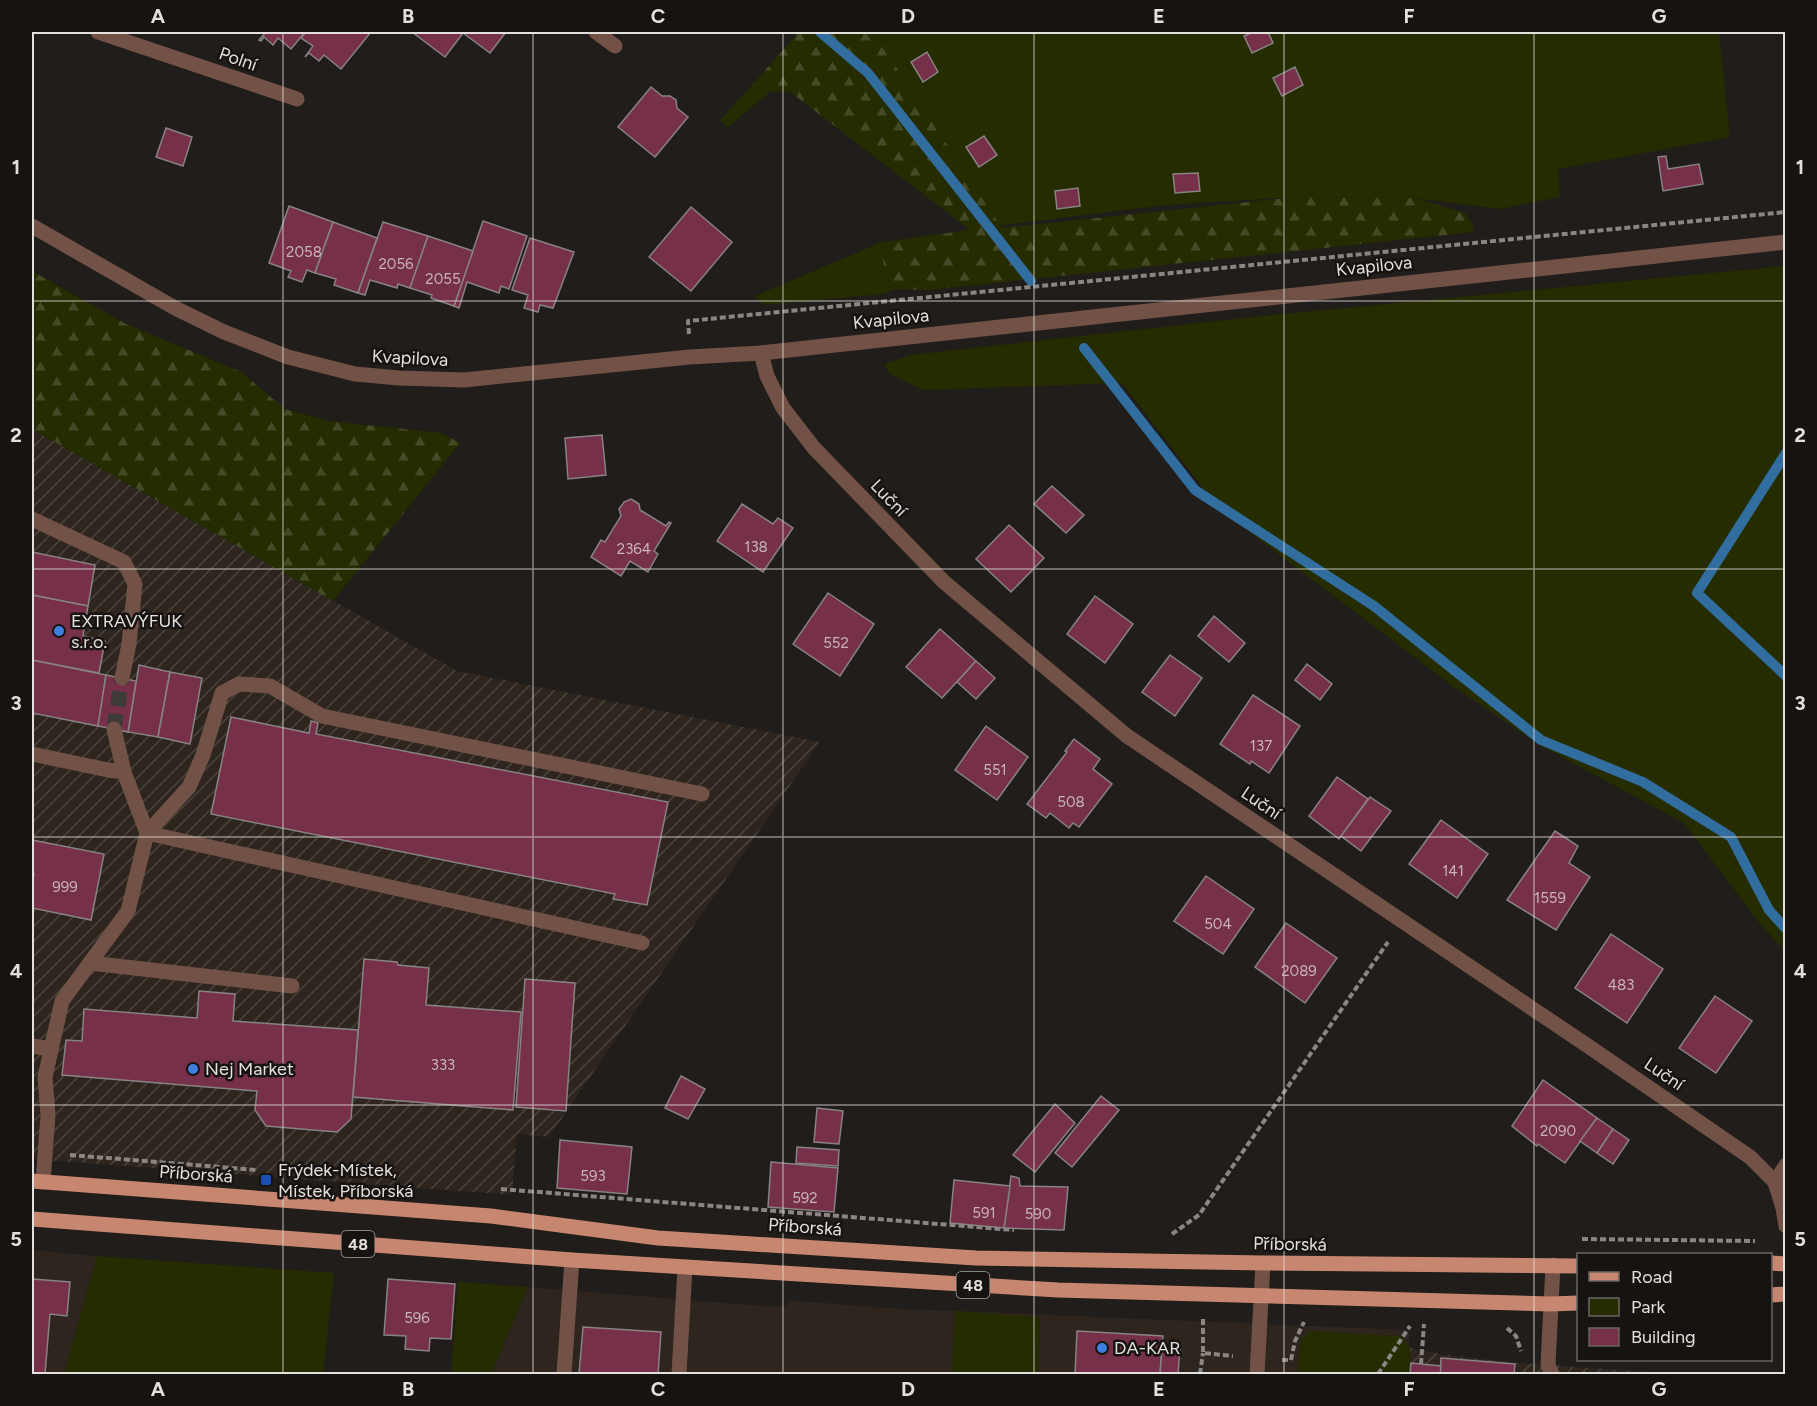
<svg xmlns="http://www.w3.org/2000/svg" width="1817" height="1406" font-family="Figtree,sans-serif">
<defs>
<pattern id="industrial-furrows" width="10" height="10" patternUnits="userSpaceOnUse" patternTransform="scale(1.5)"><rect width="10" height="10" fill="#2d251e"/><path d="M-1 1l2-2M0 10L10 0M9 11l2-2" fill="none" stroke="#4b443e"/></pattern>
<pattern id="forest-firs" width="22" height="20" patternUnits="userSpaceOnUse" patternTransform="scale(1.5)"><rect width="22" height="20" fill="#242c00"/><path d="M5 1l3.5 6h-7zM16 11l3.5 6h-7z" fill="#444a25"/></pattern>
</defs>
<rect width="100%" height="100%" fill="#201d1a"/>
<g fill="#2d251e">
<path d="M32,1250l65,6 -33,118h-32z"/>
<path d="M528,1287l248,20 11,-1 1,-6 97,8 524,22v44h-918z"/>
</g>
<g fill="url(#industrial-furrows)">
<path d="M32,429l425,242 363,71 -271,395 -32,-3 -5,61 -480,-36z"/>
<path d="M1410,1348l35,7 73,8 163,11h-272z"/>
</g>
<g fill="#242c00">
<path d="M873,32h846l11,105 -172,32 2,28 -60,12 -85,-11 -119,-1 -130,8 -171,21z"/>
<path d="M753,84l17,8 -42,35 -8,-7z"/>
<path d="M897,240l-14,20 1,13 11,16 -12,5 -119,11 -9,-9 127,-54z"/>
<path d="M1785,266v685l-25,-27 -76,-101 -141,-76 -89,-60 -235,-178 -97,-126 -199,7 -33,-16 -6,-10 26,-9 353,-39z"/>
<path d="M97,1256l237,17 -11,101h-259z"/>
<path d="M458,1282l70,5 -37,87h-40z"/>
<path d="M955,1311l85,6 -2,57h-86z"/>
<path d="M1310,1331l91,5 9,12 -1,26h-112l3,-32z"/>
</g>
<g fill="url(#forest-firs)">
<path d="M799,32h74l129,196 294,-31 119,1 50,15 9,13 -1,6 -544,58 -34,-1 -11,-16 -1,-13 14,-20 73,-10 -181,-139 -19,1 -17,-8z"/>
<path d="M32,271l92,52 117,49 44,37 43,12 113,12 19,10 -127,158 -301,-172z"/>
</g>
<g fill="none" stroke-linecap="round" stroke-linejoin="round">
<g stroke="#326da0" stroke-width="10">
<path d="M820,32l48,41 163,208"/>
<path d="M1084,348l111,142 179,116 167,134 102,42 88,55 38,73 17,19"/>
<path d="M1786,453l-89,140 89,83"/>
</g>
</g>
<g fill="#763049" stroke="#878283" stroke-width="1.5">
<path d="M266,32h39l-14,17 -13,-11 -5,7 -9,-8 -3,4 -2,-1z"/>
<path d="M306,32h65l-30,37 -17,-14 -5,6 -10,-8 -4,4 8,-11 -12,-8z"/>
<path d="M412,32h94l-16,21 -27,-20 -18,24z"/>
<path d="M1254,32h14l5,11 -21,10 -8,-17z"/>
<path d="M927,52l11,20 -15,10 -12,-20z"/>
<path d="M1295,67l8,18 -21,11 -9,-18z"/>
<path d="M651,87l11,9h8l6,4 1,8 11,9 -33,40 -37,-30z"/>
<path d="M166,128l26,9 -9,29 -27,-9z"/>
<path d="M984,136l13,19 -18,12 -13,-20z"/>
<path d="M1666,156l2,13 31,-5 4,20 -40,7 -5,-34z"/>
<path d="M1198,173l2,18 -25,2 -2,-19z"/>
<path d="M1078,188l2,18 -23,3 -2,-18z"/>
<path d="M289,206l44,16 -18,51 -8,-3 -5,12 -14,-5 3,-6 -22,-8z"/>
<path d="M691,207l41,35 -41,49 -42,-34z"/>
<path d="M483,221l44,15 -18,53 -8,-3 -2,7 -32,-11 -8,26 -5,-2z"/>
<path d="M333,222l44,16 -19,55 -24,-8 2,-6 -21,-6z"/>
<path d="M383,222l45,14 -18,52 -12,-4 -1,4 -27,-8 -5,15 -7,-2z"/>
<path d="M428,236l45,15 -19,55 -23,-8 1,-3 -22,-7z"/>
<path d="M530,238l44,14 -21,56 -13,-3 -2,7 -14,-4 4,-13 -16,-5z"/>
<path d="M602,435l4,40 -38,4 -3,-41z"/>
<path d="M1052,486l32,29 -18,18 -32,-29z"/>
<path d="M631,499l8,5 1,6 26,16 3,-4 2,1 -17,28 4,3 -10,18 -18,-11 -9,15 -30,-19 10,-17 4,2 16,-26 -2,-7 5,-7z"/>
<path d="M742,504l31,20 5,-6 15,10 -30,44 -46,-31z"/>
<path d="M1009,525l35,33 -33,34 -35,-33z"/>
<path d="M32,552l63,13 -7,41 -56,-11z"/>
<path d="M828,593l46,31 -34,52 -47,-32z"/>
<path d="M32,595l56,11 -5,30 22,5 -6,32 -67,-13z"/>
<path d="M1095,596l38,28 -28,39 -38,-29z"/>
<path d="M1214,616l31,27 -16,19 -31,-26z"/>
<path d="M940,629l36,32 -34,37 -36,-31z"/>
<path d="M1170,655l32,23 -27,38 -33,-24z"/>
<path d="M32,660l74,15 -8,51 -66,-13z"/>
<path d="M976,661l19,17 -19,21 -19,-17z"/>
<path d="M1307,664l25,20 -12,16 -25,-20z"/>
<path d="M139,665l31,7 -12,65 -30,-5z"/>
<path d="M170,672l32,6 -12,66 -32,-7z"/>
<path d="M106,675l30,6 -8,51 -30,-6z"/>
<path d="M1253,695l47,31 -31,47 -18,-12 -1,3 -30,-20z"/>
<path d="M231,717l78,16 2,-12 7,2 -2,11 352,68 -21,103 -34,-6 2,-5 -404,-80z"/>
<path d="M986,726l42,31 -31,43 -42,-30z"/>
<path d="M1074,739l26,20 -7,10 19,15 -33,43 -6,-4 -4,5 -19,-15 -4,5 -19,-14 40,-52 -2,-1z"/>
<path d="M1337,777l31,22 -29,40 -30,-23z"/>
<path d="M1370,797l21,14 -30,40 -20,-15z"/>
<path d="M1441,820l47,34 -31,44 -48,-34z"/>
<path d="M1555,831l23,15 -9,17 21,14 -34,53 -49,-30z"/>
<path d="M32,840l72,14 -13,66 -59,-12v-23l2,-11h-2z"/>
<path d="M1206,876l48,33 -31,45 -49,-33z"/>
<path d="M1286,923l51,35 -32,45 -50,-36z"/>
<path d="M1611,934l52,35 -36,54 -52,-35z"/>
<path d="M364,959l33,3 1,3 31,3 -3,37 95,7 -8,98 -160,-13z"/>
<path d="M525,979l50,4 -9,128 -50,-4z"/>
<path d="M199,991l36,3 -2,27 125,9 -7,89 -14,13 -71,-6 -11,-16 2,-19 -195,-16 4,-35 16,1 2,-32 113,9z"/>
<path d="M1715,996l37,25 -36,52 -37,-25z"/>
<path d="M681,1076l24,13 -17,30 -23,-11z"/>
<path d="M1543,1080l54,38 -32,45 -27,-19 -1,2 -25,-20z"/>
<path d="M1101,1096l18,14 -47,57 -17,-14z"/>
<path d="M1055,1104l20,19 -40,49 -22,-17z"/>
<path d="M817,1108l26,3 -4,33 -25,-2z"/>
<path d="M1597,1118l16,11 -16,24 -17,-12z"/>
<path d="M1613,1129l16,11 -16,24 -16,-11z"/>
<path d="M560,1140l72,7 -5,47 -70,-6z"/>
<path d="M797,1147l42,3 -1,16 -42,-3z"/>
<path d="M771,1162l67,6 -4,44 -66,-5z"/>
<path d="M1011,1176l8,2 1,8 48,1 -4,43 -60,-2z"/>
<path d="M954,1180l56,6 -6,42 -54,-5z"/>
<path d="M32,1279l38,3 -3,34 -17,-2 -5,60h-13z"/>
<path d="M388,1279l67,5 -4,55 -21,-1 -1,13 -24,-2 1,-13 -22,-1z"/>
<path d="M583,1327l78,5 -3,42h-79z"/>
<path d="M1077,1331l86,5 -3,38h-85z"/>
<path d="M1162,1348h18l-2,26h-18z"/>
<path d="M1441,1358l74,6 -1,10h-74z"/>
<path d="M1411,1363l30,3 -1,8h-30z"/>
</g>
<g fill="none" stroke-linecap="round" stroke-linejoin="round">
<path stroke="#3d3a37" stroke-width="15" stroke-dasharray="15 8" stroke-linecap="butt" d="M114,729l8,-51"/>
<g stroke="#898684" stroke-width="4" stroke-dasharray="6 3" stroke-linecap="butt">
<path d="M689,334l-1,-13 1098,-109"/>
<path d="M70,1155l187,15"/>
<path d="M501,1189l513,41"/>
<path d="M1172,1234l27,-19 189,-273"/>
<path d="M1582,1239l173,2"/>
<path d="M1203,1319v34l30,3"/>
<path d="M1507,1328l9,8 5,15"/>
<path d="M1282,1360h9l4,-19 9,-19"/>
<path d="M1421,1364l3,-40"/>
<path d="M1200,1374l3,-21"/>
<path d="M1378,1374l32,-48"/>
</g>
<g stroke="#725247" stroke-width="15">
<path d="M98,32l199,67"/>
<path d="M596,32l19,14"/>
<path d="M32,226l143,82 49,24 64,25 67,17 44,4 65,2 226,-23 71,-4 1025,-111"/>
<path d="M761,353l6,23 16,32 31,40 130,134 183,154 461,310 162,111 25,25 8,26 3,18"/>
<path d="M32,519l92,43 11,22 -6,60 -7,34"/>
<path d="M32,754l76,16 16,2"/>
<path d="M642,943l-495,-110 42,-46 14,-32 19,-62 17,-9 31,2 52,30 380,78"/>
<path d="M90,963l202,23"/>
<path d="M32,1046l19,3"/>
<path d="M43,1182l5,-67 -3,-38 17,-76 66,-90 19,-78 -23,-61 -10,-43"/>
<path d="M1775,1182l11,-17"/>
<path d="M564,1374l8,-114"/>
<path d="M679,1374l6,-107"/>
<path d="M1257,1374l6,-111"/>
<path d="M1552,1374l-4,-9 5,-100"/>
</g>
<g stroke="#c7866f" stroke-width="15">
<path d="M32,1181l459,35 167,22 318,20 287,5 315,3"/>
<path d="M32,1219l540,41 486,30 493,14 27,-1"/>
<path d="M1770,1263l16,1"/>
<path d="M1770,1295l16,-1"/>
</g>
</g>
<path fill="none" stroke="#e3e0de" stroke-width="1.5" stroke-opacity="0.55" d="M283,32v1342M533,32v1342M783,32v1342M1034,32v1342M1284,32v1342M1534,32v1342M32,301h1754M32,569h1754M32,837h1754M32,1105h1754"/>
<g fill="#3f7fe0" stroke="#161311" stroke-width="2">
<circle cx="59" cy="631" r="6"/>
<circle cx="193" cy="1069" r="6"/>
<circle cx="1102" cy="1348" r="6"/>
</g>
<rect fill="#1a4fb4" stroke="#161311" stroke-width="2" x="260" y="1174" width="12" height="12" rx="3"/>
<g text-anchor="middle" stroke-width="5" stroke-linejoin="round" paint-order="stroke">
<g font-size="15" fill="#c8b4b9">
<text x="304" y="257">2058</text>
<text x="396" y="269">2056</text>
<text x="443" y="284">2055</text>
<text x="756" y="552">138</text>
<text x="634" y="554">2364</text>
<text x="836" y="648">552</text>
<text x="1261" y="751">137</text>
<text x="995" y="775">551</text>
<text x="1071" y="807">508</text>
<text x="1453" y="876">141</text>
<text x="65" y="892">999</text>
<text x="1550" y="903">1559</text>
<text x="1218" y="929">504</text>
<text x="1299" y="976">2089</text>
<text x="1621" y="990">483</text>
<text x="443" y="1070">333</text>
<text x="1558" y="1136">2090</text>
<text x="593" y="1181">593</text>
<text x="805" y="1203">592</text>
<text x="984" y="1218">591</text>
<text x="1038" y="1219">590</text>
<text x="417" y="1323">596</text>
</g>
<g fill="#161311" stroke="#a6a2a0" stroke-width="1.5">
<rect x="341.5" y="1231" width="33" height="26" rx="4.5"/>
<rect x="956.5" y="1272" width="33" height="26" rx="4.5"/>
</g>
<g font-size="16" font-weight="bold" fill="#e3e0de">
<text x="358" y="1250">48</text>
<text x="973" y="1291">48</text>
</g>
<g font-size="18" fill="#e3e0de" stroke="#161311">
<text transform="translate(238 59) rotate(19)" y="6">Polní</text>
<text transform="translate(1374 266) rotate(-6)" y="6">Kvapilova</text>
<text transform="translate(891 319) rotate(-6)" y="6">Kvapilova</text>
<text transform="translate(410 358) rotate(3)" y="6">Kvapilova</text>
<text transform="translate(889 498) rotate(46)" y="6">Luční</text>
<text transform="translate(1261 803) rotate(34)" y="6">Luční</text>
<text transform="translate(1664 1074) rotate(34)" y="6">Luční</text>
<text transform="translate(196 1174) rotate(4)" y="6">Příborská</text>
<text transform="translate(805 1227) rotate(4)" y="6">Příborská</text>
<text transform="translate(1290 1244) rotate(1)" y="6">Příborská</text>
</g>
<g font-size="18" fill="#e3e0de" stroke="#161311" text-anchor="start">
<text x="71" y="627">EXTRAVÝFUK<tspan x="71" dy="21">s.r.o.</tspan></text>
<text x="205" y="1075">Nej Market</text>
<text x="278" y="1176">Frýdek-Místek,<tspan x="278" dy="21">Místek, Příborská</tspan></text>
<text x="1114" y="1354">DA-KAR</text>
</g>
</g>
<rect width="1817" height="1406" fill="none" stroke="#161311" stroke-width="66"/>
<rect x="1577" y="1253" width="195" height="108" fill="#161311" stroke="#686563" stroke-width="1.5"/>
<rect x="1589" y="1272" width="30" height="9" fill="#c7866f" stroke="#686563" stroke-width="1.5"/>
<text x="1631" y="1283" font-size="18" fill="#e3e0de">Road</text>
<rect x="1589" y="1298" width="30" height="18" fill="#242c00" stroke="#686563" stroke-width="1.5"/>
<text x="1631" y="1313" font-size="18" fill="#e3e0de">Park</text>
<rect x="1589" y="1328" width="30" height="18" fill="#763049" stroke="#686563" stroke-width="1.5"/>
<text x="1631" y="1343" font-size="18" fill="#e3e0de">Building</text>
<rect x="33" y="33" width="1751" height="1340" fill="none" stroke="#e3e0de" stroke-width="2"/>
<g font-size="20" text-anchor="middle" font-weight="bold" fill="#e3e0de">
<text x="158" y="23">A</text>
<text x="408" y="23">B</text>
<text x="658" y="23">C</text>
<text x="908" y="23">D</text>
<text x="1159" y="23">E</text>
<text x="1409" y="23">F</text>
<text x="1659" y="23">G</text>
<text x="16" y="174">1</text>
<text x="1800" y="174">1</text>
<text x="16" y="442">2</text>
<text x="1800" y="442">2</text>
<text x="16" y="710">3</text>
<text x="1800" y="710">3</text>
<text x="16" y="978">4</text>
<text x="1800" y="978">4</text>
<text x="16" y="1246">5</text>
<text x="1800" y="1246">5</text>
<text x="158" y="1396">A</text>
<text x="408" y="1396">B</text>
<text x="658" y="1396">C</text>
<text x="908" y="1396">D</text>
<text x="1159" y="1396">E</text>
<text x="1409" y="1396">F</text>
<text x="1659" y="1396">G</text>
</g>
</svg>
